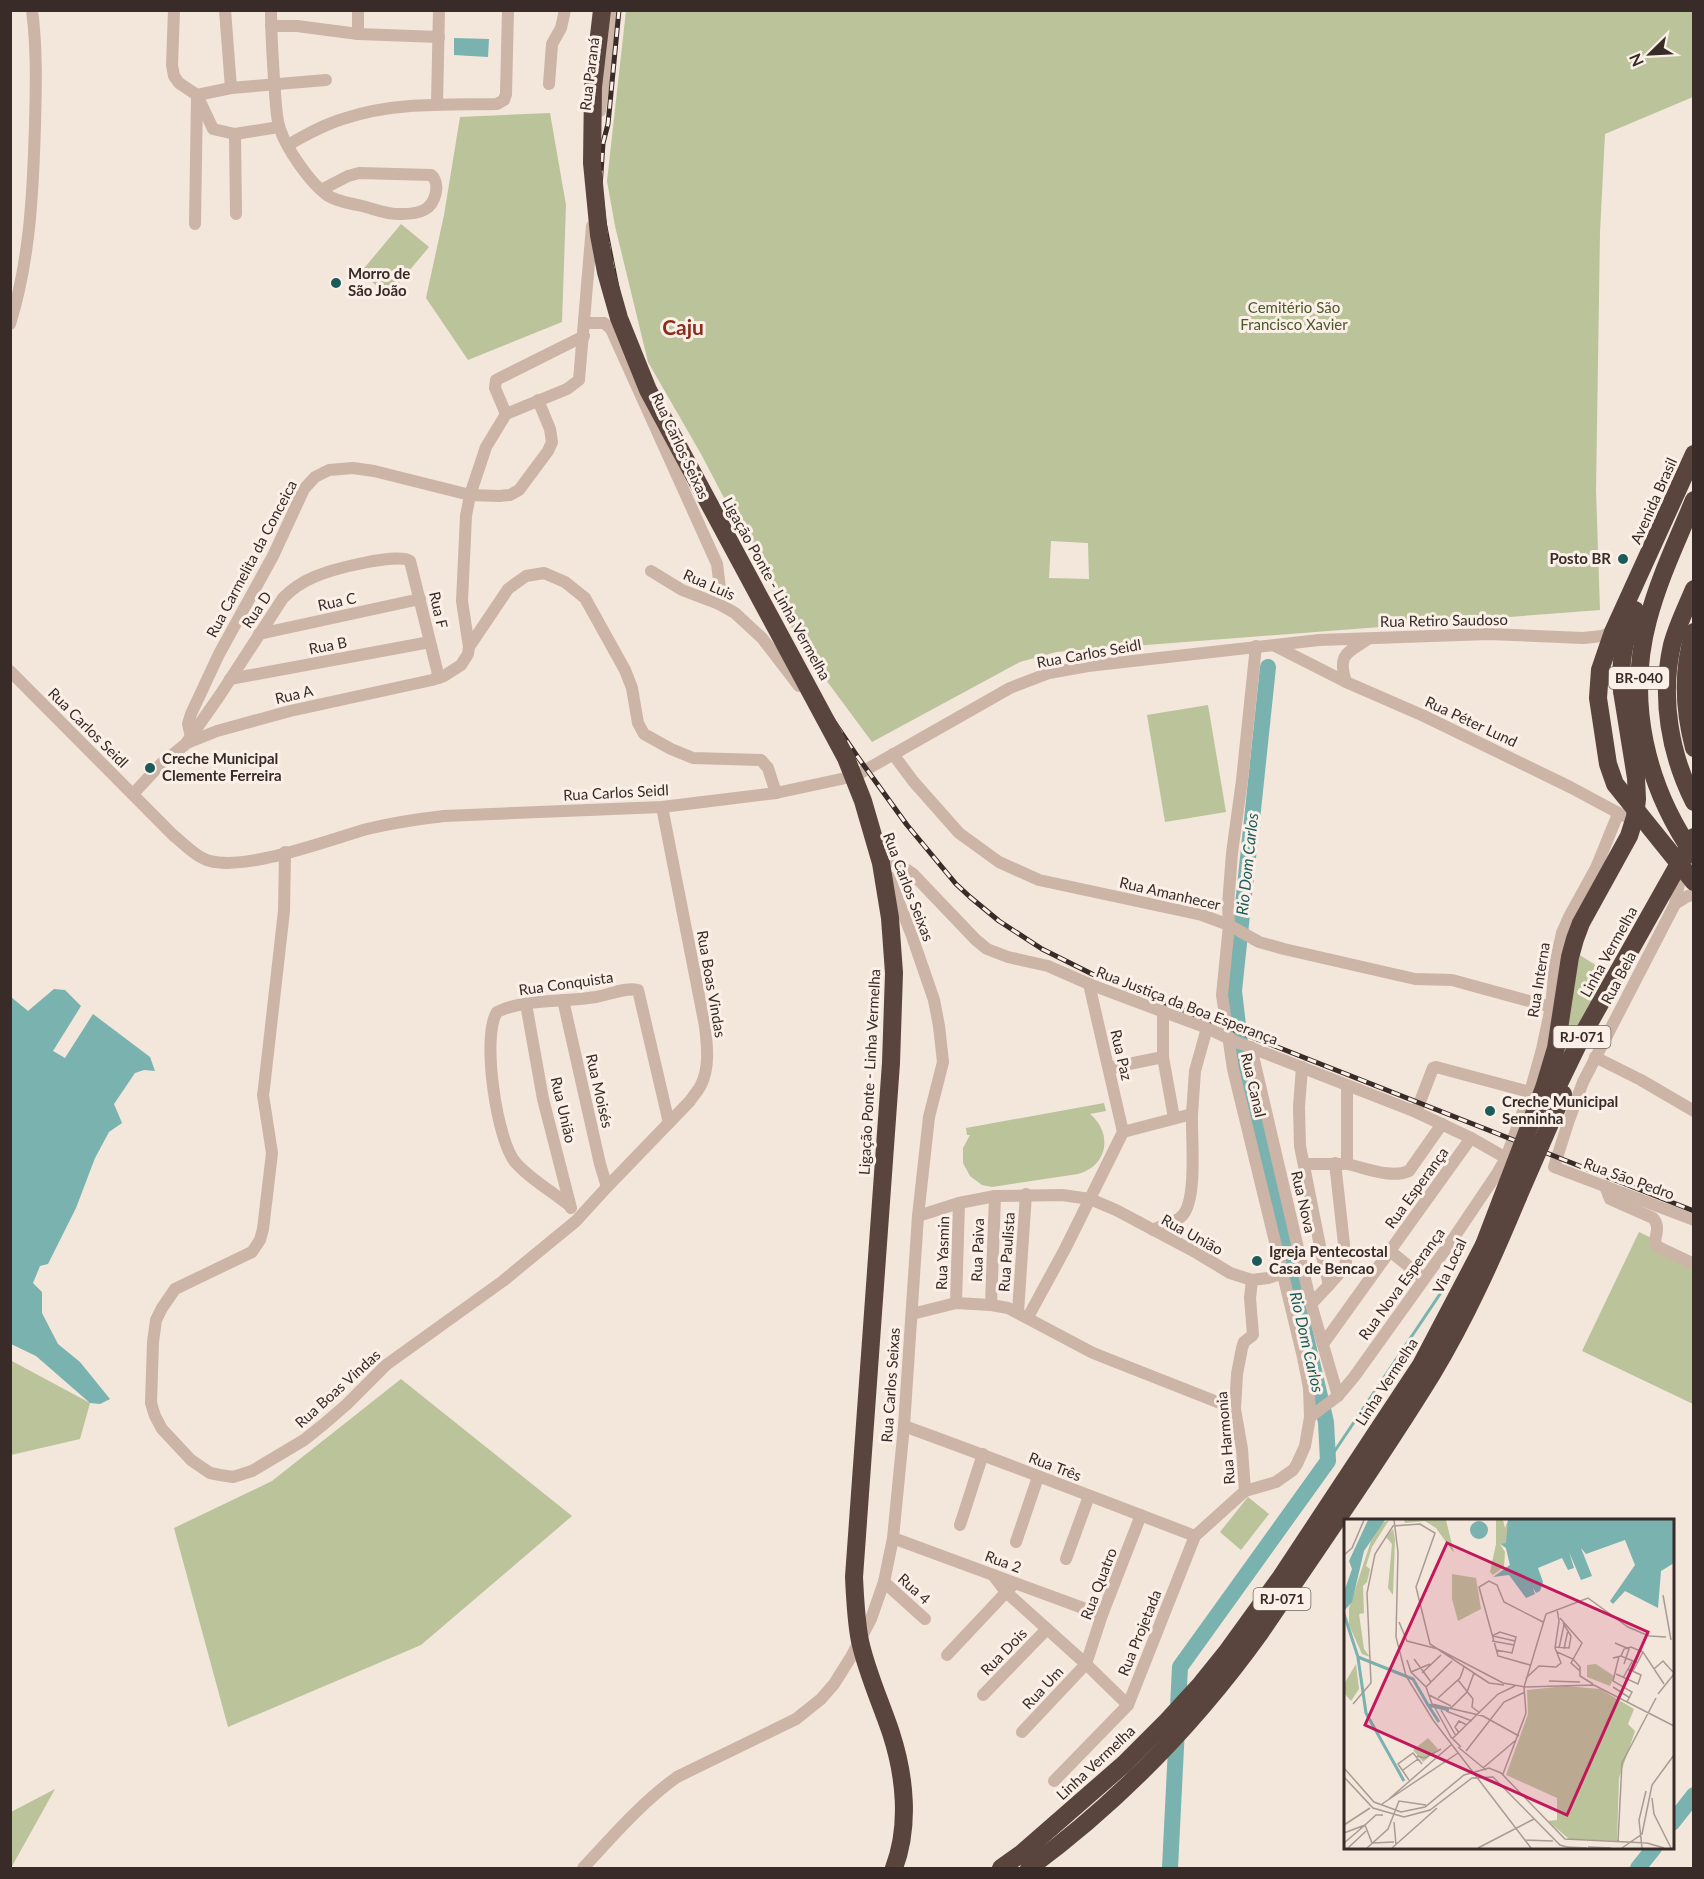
<svg xmlns="http://www.w3.org/2000/svg" width="1704" height="1879" font-family="Lato,sans-serif">
<rect width="100%" height="100%" fill="#f3e6db"/>
<g fill="#bac39a" fill-rule="evenodd">
<path d="M626,11h1067v86l-88,37 -5,98 -4,258 4,120 -544,42 -36,10 -148,80 -69,-93 -102,-195 -53,-92 -33,-136 -8,-45zM1051,541l37,2 1,36 -40,-1z"/>
<path d="M550,113l16,92 -4,117 -94,38 -42,-62 18,-83 16,-98z"/>
<path d="M401,224l28,23 -41,49 -27,-24z"/>
<path d="M1208,705l18,107 -61,10 -18,-107z"/>
<path d="M1578,954l32,20 -39,68 -5,-5z"/>
<path d="M1104,1103l2,8 -16,3c23,19 18,52 -12,60l-86,13 -10,-2 -12,-9 -7,-13v-15l7,-13h-3l-1,-7z"/>
<path d="M1639,1232l54,26v146l-111,-53z"/>
<path d="M10,1360l80,43 -10,36 -69,16z"/>
<path d="M401,1379l171,137 -151,129 -193,82 -54,-199 98,-47z"/>
<path d="M1248,1497l21,17 -28,36 -21,-18z"/>
<path d="M55,1789l-44,79v-56z"/>
</g>
<g fill="#79b2af">
<path d="M454,38l35,1 -1,18 -34,-2z"/>
<path d="M54,989l11,1 16,16 -28,45 12,7 28,-44 57,43 5,14 -11,-1 -9,3 -21,31 8,19 -13,9 -14,26 -19,50 -28,56 -8,2 -7,17 9,9v21l16,31 22,18 30,37 -10,5 -10,-1 -54,-47 -25,-12v-347l17,14z"/>
</g>
<g fill="none" stroke-linecap="round" stroke-linejoin="round">
<path stroke="#79b2af" stroke-width="3" d="M1328,1461l114,-170"/>
<g stroke="#79b2af" stroke-width="16">
<path d="M1672,1823l22,-28"/>
<path d="M1170,1868l10,-201 148,-206 -2,-39 -83,-354 -9,-77 34,-324"/>
<path d="M1638,1868l16,-20"/>
</g>
<g stroke="#ccb4a6" stroke-width="12">
<path d="M174,10l-2,55 2,11 5,7 18,12 16,34 22,5 44,-7"/>
<path d="M225,10l6,78"/>
<path d="M271,10c0,28 2,55 4,83 1,11 1,25 5,36 6,19 30,54 47,66 10,7 23,8 35,11 13,3 26,9 40,8 6,0 16,-1 22,-4 12,-6 17,-27 7,-35l-72,-2 -11,3 -27,14"/>
<path d="M271,26h26l61,8 81,3"/>
<path d="M358,34v-24"/>
<path d="M549,84l3,-40 9,-16 4,-18"/>
<path d="M437,104l2,-94"/>
<path d="M600,111l13,-101"/>
<path d="M235,134l1,80"/>
<path d="M288,145c19,-11 37,-21 58,-27 49,-16 100,-13 151,-14l7,-4 2,-6 2,-84"/>
<path d="M195,224l2,-129 34,-7 95,-8"/>
<path d="M584,323h20l7,6 106,235 3,24 -1,16"/>
<path d="M10,324c20,-64 23,-132 25,-199 1,-38 2,-77 -3,-115"/>
<path d="M506,414l-11,-26 1,-8 88,-44"/>
<path d="M651,571l31,19 37,14 16,9 27,25 37,48"/>
<path d="M259,634l161,-35"/>
<path d="M1275,646l71,36 78,34 146,71 54,29"/>
<path d="M469,647l-7,-46 4,-85 4,-21 16,-48 20,-33 61,-25 12,-9 13,-154"/>
<path d="M10,671l163,164c11,9 23,22 37,26 37,10 118,-21 157,-32 25,-6 51,-10 77,-13l218,-9 114,-14 79,-17 155,-88 39,-15 39,-7 231,-26 169,-6 95,4 19,-2 11,-4"/>
<path d="M230,679l200,-37"/>
<path d="M1346,682c-9,-28 1,-29 22,-43"/>
<path d="M191,737l-3,-13 3,-10 28,-60 54,-98 31,-67 11,-12 14,-7 24,-2 21,3 96,24 29,1 11,-1 9,-5 29,-39 4,-9 -2,-13 -12,-29"/>
<path d="M187,742l33,-47 63,-97c9,-9 19,-16 31,-21 16,-7 83,-25 96,-16l29,117"/>
<path d="M893,754l20,27 46,52 40,29 40,18 163,35 27,10 30,17 25,7 131,30 37,1 99,27"/>
<path d="M133,794l28,-30 26,-21 30,-12 73,-20 142,-31 12,-4 17,-11 7,-11 1,-7 39,-58 18,-13 18,-3 21,9 20,16 40,72 7,18 6,35 6,11 27,15 22,9 68,2 7,8 8,25"/>
<path d="M285,852l-1,59 -20,177 -1,7 9,58 -9,76 -3,11 -8,12 -77,37 -13,19 -6,12 -3,22 -2,61 4,13 7,13 29,31 19,13 10,2 13,2 19,-6 52,-31 20,-16 22,-19 40,-40 117,-84 73,-60 31,-34 83,-86c3,-5 8,-10 11,-16 9,-18 6,-40 4,-59l-43,-219"/>
<path d="M880,853l32,20 64,67 11,9 21,8 40,9 41,18 118,44 27,13 182,71 55,26 35,20"/>
<path d="M1676,867l3,17 -4,20 -92,178 -15,41 -14,44 140,53"/>
<path d="M1675,904l13,-8 6,-1"/>
<path d="M1089,984l34,148"/>
<path d="M563,1000l37,164 7,23"/>
<path d="M526,1004l17,95 28,109"/>
<path d="M1163,1011v46l11,61"/>
<path d="M1251,1047l60,257 27,92"/>
<path d="M1595,1057l46,23 53,31"/>
<path d="M1302,1067l-3,40 1,39 22,110 7,29 -18,19"/>
<path d="M1109,1068l54,-11"/>
<path d="M1347,1086v78c19,4 44,15 62,7l33,-47"/>
<path d="M1416,1112l17,-44 3,-1 94,25"/>
<path d="M1123,1132l69,-18 3,-43 12,-43"/>
<path d="M1305,1164h38"/>
<path d="M1605,1186l5,13 43,19c7,8 3,15 2,24l3,5 36,17"/>
<path d="M570,1206c-17,-14 -39,-26 -54,-43 -19,-20 -35,-127 -19,-151 25,-13 70,-10 99,-15 13,-2 29,-10 42,-7l31,133"/>
<path d="M918,1216l41,-13 36,-7 67,-1 28,4 26,11 81,43 33,20 22,7 16,-2 15,-5"/>
<path d="M1153,1230c9,-5 22,-7 29,-14 16,-16 9,-80 10,-102"/>
<path d="M1390,1251l33,27"/>
<path d="M1329,1285l14,-16 3,-7 -11,-99"/>
<path d="M956,1303l3,-100"/>
<path d="M991,1305l4,-109"/>
<path d="M1018,1312l8,-118"/>
<path d="M912,1314l44,-11 35,2 17,3 85,45 142,56"/>
<path d="M1028,1317l37,-68 58,-117"/>
<path d="M1323,1344l148,-206"/>
<path d="M1310,1417l28,-21 16,-19 99,-138 45,-67 8,-14 24,-66 12,-43 9,-42 4,-43 7,-31 7,-16 27,-49 22,-54"/>
<path d="M904,1426c97,35 194,73 291,110"/>
<path d="M1245,1491l-3,-42 -7,-40 2,-35 5,-26 2,-6 9,-7 -3,-37 2,-18"/>
<path d="M960,1525l23,-71"/>
<path d="M893,1538l209,77"/>
<path d="M1016,1542l22,-65"/>
<path d="M1066,1559l23,-63"/>
<path d="M993,1575l13,17 80,72 42,41"/>
<path d="M884,1582l41,37"/>
<path d="M947,1655l65,-69"/>
<path d="M983,1695l64,-66"/>
<path d="M1022,1732l64,-68 16,-49 39,-100"/>
<path d="M1054,1781l74,-76 67,-169 50,-45 31,-9 17,-12 4,-6 8,-18 5,-29 -1,-29 -6,-31 -70,-288 -11,-74 7,-70 -1,-20 4,-52 10,-73 14,-134"/>
<path d="M583,1868c30,-32 58,-65 94,-91l119,-58 25,-20 13,-15 17,-27 20,-38 13,-37 9,-44 11,-112 14,-210 11,-99 14,-55 -4,-36 -5,-26 -22,-64 -23,-59"/>
</g>
<g stroke="#59443e" stroke-width="18">
<path d="M1694,454l-81,178 -13,38 -2,28 10,66 7,20 79,98"/>
<path d="M1694,500c-16,39 -35,78 -46,120 -22,82 -2,166 46,235"/>
<path d="M1694,589c-8,19 -17,37 -22,56 -12,53 -2,109 22,157"/>
<path d="M1694,632c-12,38 -10,78 0,116"/>
<path d="M1622,691c-3,-31 3,-52 13,-81"/>
<path d="M1001,1868l21,-15 102,-89 43,-43 34,-37 25,-31 55,-76 140,-212 63,-120"/>
<path d="M1029,1868c88,-65 167,-146 231,-235 58,-86 118,-171 172,-259 34,-56 61,-117 86,-177"/>
</g>
<g stroke="#382b28" stroke-width="5">
<path id="rail" d="M619,10l-11,114 -5,19 -3,44 4,35 16,81v11l17,46 24,52 9,13 39,77 39,85 25,45 84,124 50,69 49,59 14,13 29,24 43,28 50,25 602,237"/>
</g>
<use href="#rail" stroke="#fbf0e8" stroke-width="3" stroke-dasharray="9" stroke-linecap="butt"/>
<g stroke="#59443e" stroke-width="18">
<path d="M602,10l-9,77 -1,76 7,72 7,37 13,46 29,72 198,368 17,43 18,62 9,55 4,55 -3,90 -37,514c1,22 2,44 6,64 7,32 21,62 31,92 14,43 19,93 3,135"/>
<path d="M1549,1104l34,-70 111,-197"/>
<path d="M1518,1197l45,-103"/>
<path d="M1484,1245l60,-157 12,-40 14,-91 5,-18 6,-16 48,-87 6,-19 2,-18 -1,-21 -14,-87"/>
</g>
</g>
<g fill="#1b5c5a" stroke="#fbf0e8" stroke-width="2">
<circle cx="336" cy="283" r="6"/>
<circle cx="1623" cy="559" r="6"/>
<circle cx="150" cy="768" r="6"/>
<circle cx="1490" cy="1111" r="6"/>
<circle cx="1257" cy="1261" r="6"/>
</g>
<g text-anchor="middle" stroke-width="6" stroke-linejoin="round" paint-order="stroke">
<g fill="#fbf0e8" stroke="#726662" stroke-width="1.5">
<rect x="1609" y="667" width="60" height="22" rx="4.5"/>
<rect x="1553.5" y="1026" width="57" height="22" rx="4.5"/>
<rect x="1253.5" y="1588" width="57" height="22" rx="4.5"/>
</g>
<g font-size="14" font-weight="bold" fill="#382b28">
<text x="1639" y="683">BR-040</text>
<text x="1582" y="1042">RJ-071</text>
<text x="1282" y="1604">RJ-071</text>
</g>
<g font-size="15" fill="#382b28" stroke="#fbf0e8">
<text transform="translate(590 74) rotate(-83)" y="5">Rua Paraná</text>
<text transform="translate(680 446) rotate(65)" y="5">Rua Carlos Seixas</text>
<text transform="translate(1654 501) rotate(-66)" y="5">Avenida Brasil</text>
<text transform="translate(252 559) rotate(-62)" y="5">Rua Carmelita da Conceica</text>
<text transform="translate(709 585) rotate(24)" y="5">Rua Luis</text>
<text transform="translate(776 589) rotate(61)" y="5">Ligação Ponte - Linha Vermelha</text>
<text transform="translate(337 602) rotate(-12)" y="5">Rua C</text>
<text transform="translate(257 610) rotate(-56)" y="5">Rua D</text>
<text transform="translate(438 610) rotate(77)" y="5">Rua F</text>
<text transform="translate(1444 621) rotate(-1)" y="5">Rua Retiro Saudoso</text>
<text transform="translate(328 646) rotate(-11)" y="5">Rua B</text>
<text transform="translate(1089 654) rotate(-10)" y="5">Rua Carlos Seidl</text>
<text transform="translate(294 695) rotate(-13)" y="5">Rua A</text>
<text transform="translate(1471 722) rotate(25)" y="5">Rua Péter Lund</text>
<text transform="translate(88 728) rotate(45)" y="5">Rua Carlos Seidl</text>
<text transform="translate(616 793) rotate(-3)" y="5">Rua Carlos Seidl</text>
<text transform="translate(908 887) rotate(69)" y="5">Rua Carlos Seixas</text>
<text transform="translate(1170 894) rotate(13)" y="5">Rua Amanhecer</text>
<text transform="translate(1609 952) rotate(-61)" y="5">Linha Vermelha</text>
<text transform="translate(1619 978) rotate(-62)" y="5">Rua Bela</text>
<text transform="translate(1539 980) rotate(-81)" y="5">Rua Interna</text>
<text transform="translate(566 984) rotate(-8)" y="5">Rua Conquista</text>
<text transform="translate(711 984) rotate(80)" y="5">Rua Boas Vindas</text>
<text transform="translate(1187 1006) rotate(21)" y="5">Rua Justiça da Boa Esperança</text>
<text transform="translate(1121 1055) rotate(77)" y="5">Rua Paz</text>
<text transform="translate(870 1072) rotate(-87)" y="5">Ligação Ponte - Linha Vermelha</text>
<text transform="translate(1253 1085) rotate(77)" y="5">Rua Canal</text>
<text transform="translate(599 1091) rotate(77)" y="5">Rua Moisés</text>
<text transform="translate(563 1110) rotate(77)" y="5">Rua União</text>
<text transform="translate(1629 1179) rotate(20)" y="5">Rua São Pedro</text>
<text transform="translate(1417 1188) rotate(-54)" y="5">Rua Esperança</text>
<text transform="translate(1303 1202) rotate(77)" y="5">Rua Nova</text>
<text transform="translate(1192 1235) rotate(29)" y="5">Rua União</text>
<text transform="translate(978 1250) rotate(-88)" y="5">Rua Paiva</text>
<text transform="translate(1007 1252) rotate(-86)" y="5">Rua Paulista</text>
<text transform="translate(943 1253) rotate(-88)" y="5">Rua Yasmin</text>
<text transform="translate(1450 1266) rotate(-65)" y="5">Via Local</text>
<text transform="translate(1402 1284) rotate(-54)" y="5">Rua Nova Esperança</text>
<text transform="translate(1387 1382) rotate(-57)" y="5">Linha Vermelha</text>
<text transform="translate(891 1385) rotate(-86)" y="5">Rua Carlos Seixas</text>
<text transform="translate(338 1389) rotate(-42)" y="5">Rua Boas Vindas</text>
<text transform="translate(1226 1438) rotate(-95)" y="5">Rua Harmonia</text>
<text transform="translate(1055 1467) rotate(21)" y="5">Rua Três</text>
<text transform="translate(1003 1562) rotate(20)" y="5">Rua 2</text>
<text transform="translate(1099 1584) rotate(-69)" y="5">Rua Quatro</text>
<text transform="translate(914 1589) rotate(42)" y="5">Rua 4</text>
<text transform="translate(1140 1633) rotate(-68)" y="5">Rua Projetada</text>
<text transform="translate(1004 1652) rotate(-46)" y="5">Rua Dois</text>
<text transform="translate(1043 1688) rotate(-47)" y="5">Rua Um</text>
<text transform="translate(1096 1763) rotate(-43)" y="5">Linha Vermelha</text>
</g>
<g font-size="15" font-weight="bold" fill="#382b28" stroke="#fbf0e8" text-anchor="start">
<text x="348" y="279">Morro de<tspan x="348" dy="17">São João</tspan></text>
<text x="1611" y="564" text-anchor="end">Posto BR</text>
<text x="162" y="764">Creche Municipal<tspan x="162" dy="17">Clemente Ferreira</tspan></text>
<text x="1502" y="1107">Creche Municipal<tspan x="1502" dy="17">Senninha</tspan></text>
<text x="1269" y="1257">Igreja Pentecostal<tspan x="1269" dy="17">Casa de Bencao</tspan></text>
</g>
<g font-size="15" fill="#4c582a" stroke="#fbf0e8">
<text x="1294" y="313">Cemitério São<tspan x="1294" dy="17">Francisco Xavier</tspan></text>
</g>
<g font-size="16" font-style="italic" fill="#1b5c5a" stroke="#fbf0e8">
<text transform="translate(1247 864) rotate(-84)" y="6">Rio Dom Carlos</text>
<text transform="translate(1307 1342) rotate(77)" y="6">Rio Dom Carlos</text>
</g>
<g font-size="21" font-weight="bold" fill="#8c2b1c" stroke="#fbf0e8">
<text x="683" y="335">Caju</text>
</g>
</g>
<g transform="translate(1344 1519)">
<rect width="330" height="330" fill="#f3e6db"/>
<path d="M45,1l-17,27 -6,19 4,3 -3,13 -4,4 1,27 -5,1 5,35 6,8 -8,-3 -13,-29v-17l22,-67 11,-18zM60,1h42l8,33 -18,-25 -11,-7 -20,2zM152,1h7l2,8 3,-8 10,45 -14,4 6,-4 -4,-17 -6,-4 5,8 -1,15 -11,8 -3,-3 6,-28zM49,10l2,10 -2,56 -5,-7 4,-44 -6,-7zM108,55l24,4 5,31 -23,12 -6,-22zM12,145l3,25 -8,12 -7,-8v-9zM252,145l18,12 -4,10 -23,-9v-12zM222,167l34,3 34,20 -6,15 7,7 -16,47 -2,63 -48,-2 -21,-18 9,-1v-22l-51,-23 22,-61 -1,-24zM84,219l10,11 -15,13 -10,-12z" fill="#bac39a"/>
<path d="M24,1h17l-21,31 -12,51 -8,9v-19l8,-23 -3,-8zM164,1h166v43l-13,8 -3,37 -33,-17 -12,13 -3,-3 25,-36 -10,-25 -39,14 -5,-6 11,28 -11,4 -12,-28 5,16 -6,2 -6,-12 -24,10 5,14 -3,9 -4,2 -3,-5 2,6 -9,4 -17,-23 -16,2 17,-12 -4,-17 -5,-4 5,-1zM126 11a9 9 0 1 1 18 0a9 9 0 1 1-18 0Z" fill="#79b2af"/>
<path fill="none" stroke="#79b2af" stroke-width="3" d="M0,95l14,43 55,22 15,26 21,5M14,139l8,55 38,68M84,186l11,17"/>
<path fill="none" stroke="#a89b93" stroke-width="1.5" d="M50,1l4,32 -2,85 10,39 27,44 98,128M0,36l8,-7 12,-28M319,76l8,45M216,99l22,25 -11,20 9,8M55,103l8,19 31,8 65,34 22,4 69,-2 80,41M148,117l8,-4 16,5 -4,16 -16,-3M149,117l22,5M148,122l22,4M271,124l14,6 -5,15M211,128l14,1 2,-12 -8,-13M215,129l5,-23M220,130l4,-19M213,133l16,7 7,8v9l13,8M275,137l-6,25 19,11 -5,10M277,137l3,-7 7,-2 12,5 21,32M269,139l8,-2 17,7M70,140l17,23M63,141l4,12 15,15 6,17 51,12 36,20M186,146l-32,-9 -19,-69 10,-6 8,4 7,17 39,20M310,150l9,-8 10,11M289,152l10,-19M67,153l19,-8M78,154l19,-18M272,155l22,10 3,-9 -13,-6M182,159l13,-12 17,1 5,-4 -6,-15 4,-27 -2,-12M279,159l10,-18M114,161l15,19M205,162l31,1M82,168l26,-26M269,168l17,11M314,175l16,-20M85,176l22,11M94,179l22,-20 4,-11M129,180l-1,8 8,6M9,185l18,-21 -4,-90 8,-39 18,-28 27,-2 15,9 -19,54 14,57 59,39 15,2M90,187l17,31 10,10M106,190l17,-17 7,-19M97,191l15,26M102,192l26,10M115,214l-4,-6 4,-6 8,4M108,220l46,-45 17,-8M114,228l28,23M122,232l38,-49 21,-10M73,237l8,2 16,-9M0,249l30,34 27,10 24,-5 39,-32 25,-7 12,5 64,66 82,4 17,5M139,249l33,-28M59,251l15,-11M159,255l23,-61 -2,-26 22,-73 42,-16 40,29 21,9 17,1M0,258l29,31 31,9 26,-7 42,-32 21,-1 67,68 10,3M65,261l-11,-16 15,-11 9,11M308,279l2,16 17,34M45,280l62,-54M38,285l76,-51M50,303l2,23M0,306l26,-17M0,314l21,-8M180,321l29,1M274,322l4,-78 34,-65M0,324l20,-17M28,324l-7,-18 11,-10h7M29,324l21,-1M223,328l20,1M244,328l23,1M4,329l18,-17M23,329l21,-19 11,-28 27,4M48,329l45,-40M134,329l56,-29M278,329l20,-14 10,-49 22,-30M298,329l-3,-28 7,-29"/>
<path fill="#c2185b" fill-opacity="0.15" stroke="#c2185b" stroke-width="3" d="M103,24l201,89 -81,183 -202,-90z"/>
<rect width="330" height="330" fill="none" stroke="#382b28" stroke-width="3"/>
</g>
<rect width="1704" height="1879" fill="none" stroke="#382b28" stroke-width="24"/>
<g transform="translate(1650 54) rotate(246)" stroke="#fbf0e8" stroke-width="4.5" paint-order="stroke">
<path d="M0-4.5L10 22L0 15L-10 22Z" fill="#382b28"/>
<text y="-9" font-size="16" font-weight="bold" text-anchor="middle" fill="#382b28">N</text>
</g>
</svg>
